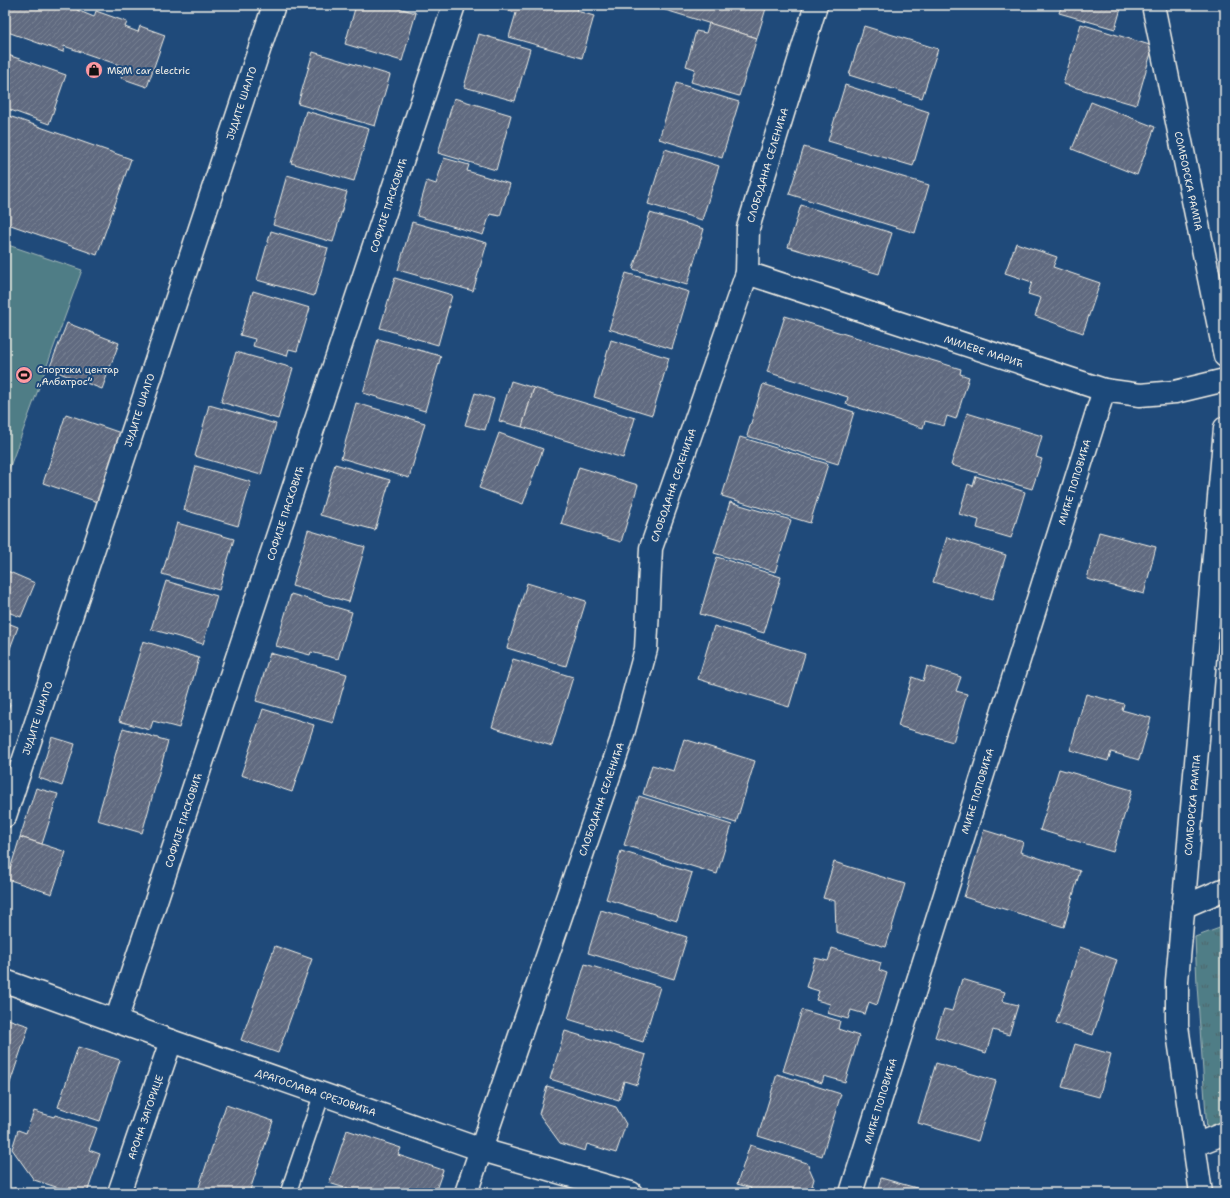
<svg xmlns="http://www.w3.org/2000/svg" width="1230" height="1198" font-family="'Shantell Sans',sans-serif">
<defs>
<pattern id="grass-tufts" width="24" height="20" patternUnits="userSpaceOnUse"><rect width="24" height="20" fill="#507d86"/><path d="M3 7l-1-3M5 7V3M7 7l1-3M15 17l-1-3M17 17v-4M19 17l1-3" fill="none" stroke="#4d6569"/></pattern>
<pattern id="building-hatch" width="6" height="6" patternUnits="userSpaceOnUse"><rect width="6" height="6" fill="#606b80"/><path d="M-1 1l2-2M0 6l6-6M5 7l2-2" fill="none" stroke="#778192"/></pattern>
</defs>
<rect width="100%" height="100%" fill="#1f4a7a"/>
<filter id="ink" filterUnits="userSpaceOnUse"><feTurbulence type="fractalNoise" baseFrequency=".025" numOctaves="2"/><feDisplacementMap in="SourceGraphic" scale="8" xChannelSelector="R" yChannelSelector="G"/><feConvolveMatrix kernelMatrix="1 2 1 2 8 2 1 2 1" color-interpolation-filters="sRGB"/></filter>
<g filter="url(#ink)">
<path fill="url(#grass-tufts)" stroke="#a2b7b7" d="M1225,926v196l-18,8 -10,-145 -2,-48z"/>
<path fill="#507d86" stroke="#a2b7b7" d="M5,244l77,26 -77,210z"/>
<g fill="url(#building-hatch)" stroke="#f4f1e8">
<path d="M5,5h64l9,3 -1,2 17,7 2,-6 31,11 -2,5 13,5 2,-6 25,9 -18,52 -26,-9 4,-11 -61,-21 -1,6 -58,-21z"/>
<path d="M356,5h32l28,8 -14,48 -57,-17z"/>
<path d="M495,5h84l-2,6 17,5 -12,42 -73,-21 7,-24 -21,-6z"/>
<path d="M649,5h118l-10,33z"/>
<path d="M1062,5h60l-7,24 -56,-16z"/>
<path d="M709,23l48,15 -18,58 -48,-14 4,-13 -9,-3 10,-35 10,2z"/>
<path d="M1081,24l72,22 -17,59 -73,-21z"/>
<path d="M864,26l74,23 -16,49 -73,-23z"/>
<path d="M479,34l51,15 -15,52 -51,-14z"/>
<path d="M313,52l77,23 -15,51 -77,-22z"/>
<path d="M5,54l61,21 -17,49 -44,-16z"/>
<path d="M676,83l63,19 -17,56 -63,-19z"/>
<path d="M845,85l84,27 -16,54 -85,-25z"/>
<path d="M454,98l57,17 -15,55 -58,-17z"/>
<path d="M1091,102l64,25 -18,48 -65,-26z"/>
<path d="M306,111l63,18 -15,52 -63,-18z"/>
<path d="M9,116l122,43 -34,96 -92,-32v-95z"/>
<path d="M804,147l125,38 -14,48 -126,-39z"/>
<path d="M665,149l54,17 -17,54 -54,-16z"/>
<path d="M444,158l25,7 -2,6 43,13 -10,32 -10,-2 -7,21 -66,-19 10,-35 9,3z"/>
<path d="M287,175l60,17 -14,50 -60,-17z"/>
<path d="M801,205l91,28 -13,41 -91,-27z"/>
<path d="M650,213l54,16 -17,56 -54,-16z"/>
<path d="M412,222l75,21 -14,48 -75,-21z"/>
<path d="M271,231l57,17 -14,48 -57,-16z"/>
<path d="M1016,243l41,14 -4,10 47,16 -17,50 -48,-17 6,-18 -13,-4 4,-12 -27,-9z"/>
<path d="M626,273l63,19 -17,57 -63,-20z"/>
<path d="M395,278l57,17 -14,50 -58,-17z"/>
<path d="M253,291l57,17 -13,43 -8,-2 -2,7 -34,-10 2,-7 -15,-4z"/>
<path d="M785,316l176,53 -1,5 9,3 -13,42 -9,-3 -3,10 -19,-5 -2,7 -77,-24 2,-7 -81,-25z"/>
<path d="M67,323l52,20 -17,46 -53,-20z"/>
<path d="M378,339l63,17 -16,55 -62,-18z"/>
<path d="M611,340l58,18 -17,57 -58,-18z"/>
<path d="M236,352l57,16 -15,51 -57,-17z"/>
<path d="M511,381l23,7 -12,39 -23,-6z"/>
<path d="M763,384l91,28 -16,52 -91,-28z"/>
<path d="M534,388l101,30 -12,40 -101,-31z"/>
<path d="M475,393l19,6 -9,31 -20,-5z"/>
<path d="M356,403l69,20 -16,55 -68,-20z"/>
<path d="M209,405l67,19 -15,51 -66,-19z"/>
<path d="M967,413l75,23 -6,21 6,2 -10,30 -81,-24z"/>
<path d="M66,414l55,19 -23,69 -55,-19z"/>
<path d="M499,433l44,16 -20,55 -44,-16z"/>
<path d="M740,437l88,27 -18,59 -88,-27z"/>
<path d="M335,464l55,16 -15,50 -55,-15z"/>
<path d="M196,466l55,16 -13,44 -54,-16z"/>
<path d="M579,467l59,18 -17,57 -60,-18z"/>
<path d="M976,476l49,16 -14,46 -34,-10 2,-8 -20,-6 9,-30 5,2z"/>
<path d="M730,502l61,18 -16,52 -61,-19z"/>
<path d="M177,523l57,16 -15,51 -57,-16z"/>
<path d="M308,530l57,17 -16,55 -57,-16z"/>
<path d="M1099,532l57,15 -12,47 -57,-15z"/>
<path d="M947,537l59,18 -14,45 -59,-18z"/>
<path d="M717,557l64,20 -17,56 -64,-19z"/>
<path d="M5,570l30,13 -14,34 -16,-6z"/>
<path d="M166,581l51,15 -14,48 -52,-15z"/>
<path d="M527,583l59,18 -20,65 -59,-18z"/>
<path d="M291,594l61,18 -14,47 -27,-7 -1,3 -34,-9z"/>
<path d="M5,622l13,5 -13,35z"/>
<path d="M714,626l91,28 -16,53 -91,-28z"/>
<path d="M143,641l56,17 -20,70 -26,-7 -3,9 -31,-9z"/>
<path d="M270,653l77,21 -14,49 -77,-22z"/>
<path d="M513,659l60,18 -21,69 -60,-19z"/>
<path d="M927,666l34,11 -5,14 11,3 -14,48 -55,-16 14,-49 11,4z"/>
<path d="M1086,694l38,10 -2,6 29,8 -12,42 -28,-8 -3,9 -38,-11z"/>
<path d="M5,702l5,2 -5,15z"/>
<path d="M263,709l51,16 -22,67 -51,-17z"/>
<path d="M123,728l45,13 -26,92 -45,-13z"/>
<path d="M52,737l23,7 -13,42 -23,-8z"/>
<path d="M684,739l71,22 -19,62 -93,-29 9,-29 22,6z"/>
<path d="M1059,769l73,21 -19,62 -73,-22z"/>
<path d="M36,788l22,6 -16,50 -22,-7z"/>
<path d="M639,796l93,29 -15,49 -93,-29z"/>
<path d="M984,830l39,12 -3,10 60,19 -16,56 -100,-30z"/>
<path d="M20,837l46,15 -14,42 -45,-15z"/>
<path d="M621,851l71,22 -15,48 -71,-22z"/>
<path d="M834,862l71,22 -19,63 -50,-15 -1,-31 -12,-3z"/>
<path d="M601,910l86,27 -13,42 -86,-26z"/>
<path d="M275,946l37,13 -34,94 -37,-13z"/>
<path d="M1080,947l37,13 -24,75 -37,-12z"/>
<path d="M832,948l49,15 -2,7 8,3 -10,32 -8,-3 -4,12 -14,-4 -3,9 -21,-6 3,-9 -14,-4 3,-9 -13,-4 9,-29 13,3z"/>
<path d="M585,964l75,23 -17,55 -75,-23z"/>
<path d="M962,979l43,13 -3,9 16,4 -9,30 -16,-5 -7,23 -51,-16 9,-28 8,2z"/>
<path d="M802,1010l38,11 -2,8 21,7 -14,46 -21,-6 -2,7 -39,-12z"/>
<path d="M5,1018l24,8 -20,60 -4,-1z"/>
<path d="M565,1031l81,24 -9,30 -13,-4 -5,19 -69,-21z"/>
<path d="M1075,1044l36,10 -12,43 -37,-10z"/>
<path d="M78,1047l42,13 -20,61 -42,-14z"/>
<path d="M936,1063l60,18 -18,60 -60,-18z"/>
<path d="M777,1074l64,20 -19,62 -64,-20z"/>
<path d="M547,1086l69,21 10,17 -10,29 -29,-9 -2,7 -25,-8 -21,-29z"/>
<path d="M226,1105l47,16 -24,72h-52z"/>
<path d="M34,1111l20,6 1,-2 42,13 -8,22 11,4 -13,39h-12l-41,-13 -22,-31 6,-19 8,3z"/>
<path d="M347,1130l54,18 -3,7 45,15 -8,23h-74l-32,-10z"/>
<path d="M750,1145l57,18 7,16 -4,14h-61l2,-5 -14,-4z"/>
<path d="M881,1178l46,13 -1,2h-49z"/>
<path d="M14,1188l15,5h-17z"/>
</g>
<g fill="none" stroke-linecap="round" stroke-linejoin="round">
<g stroke="#f4f1e8" stroke-width="18">
<path id="lane" d="M288,1193l34,-99"/>
</g>
<g stroke="#f4f1e8" stroke-width="25">
<g id="street">
<path d="M1153,5l72,351"/>
<path d="M747,273l357,117 36,5 35,-3 50,-12"/>
<path d="M5,816l269,-811"/>
<path d="M1183,907l42,-18"/>
<path d="M116,1021l338,-1016"/>
<path d="M1195,1145l30,-12"/>
<path d="M119,1193l52,-152"/>
<path d="M466,1193l155,-452 25,-92 5,-101 96,-275 1,-45 68,-223"/>
<path d="M851,1193l253,-803"/>
<path d="M1201,1193l-24,-167v-45l48,-553"/>
</g>
</g>
<g stroke="#f4f1e8" stroke-width="25">
<path id="secondary" d="M5,981l166,60 311,109 149,43"/>
</g>
<use href="#lane" stroke="#1f4a7a" stroke-width="15"/>
<use href="#street" stroke="#1f4a7a" stroke-width="22"/>
<use href="#secondary" stroke="#1f4a7a" stroke-width="22"/>
</g>
</g>
<defs>
<g id="shop-disc" transform="scale(0.9)"><circle r="9.5" fill="#ff9aa2" stroke="#1f4a7a"/><path d="M-5-2.5h2.3a2.7 3.5 0 0 1 5.4 0H5L5.5 6h-11ZM-1.5-2.5h3a1.5 2.3 0 0 0-3 0Z" fill="#111"/></g>
<g id="stadium-disc" transform="scale(0.9)"><circle r="9.5" fill="#ff9aa2" stroke="#1f4a7a"/><path d="M0-5a6.5 5 0 1 0 0 10a6.5 5 0 1 0 0-10ZM-3.5-1.8h7v3.6h-7Z" fill="#111"/></g>
</defs>
<g fill-rule="evenodd">
<use href="#shop-disc" x="94" y="70"/>
<use href="#stadium-disc" x="24" y="375"/>
</g>
<g text-anchor="middle" stroke-width="4" stroke-linejoin="round" paint-order="stroke">
<g font-size="10" fill="#f4f1e8" stroke="#1f4a7a" text-anchor="start">
<text x="107" y="74">M&amp;M car electric</text>
<text x="37" y="373">Спортски центар<tspan x="37" dy="12">„Албатрос”</tspan></text>
</g>
<g font-size="10" fill="#f4f1e8" stroke="#1f4a7a">
<text transform="translate(241 103) rotate(-72)" y="4">ЈУДИТЕ ШАЛГО</text>
<text transform="translate(767 165) rotate(-73)" y="4">СЛОБОДАНА СЕЛЕНИЋА</text>
<text transform="translate(1189 181) rotate(78)" y="4">СОМБОРСКА РАМПА</text>
<text transform="translate(388 205) rotate(-72)" y="4">СОФИЈЕ ПАСКОВИЋ</text>
<text transform="translate(984 351) rotate(18)" y="4">МИЛЕВЕ МАРИЋ</text>
<text transform="translate(139 410) rotate(-72)" y="4">ЈУДИТЕ ШАЛГО</text>
<text transform="translate(1074 482) rotate(-73)" y="4">МИЋЕ ПОПОВИЋА</text>
<text transform="translate(673 485) rotate(-71)" y="4">СЛОБОДАНА СЕЛЕНИЋА</text>
<text transform="translate(285 513) rotate(-72)" y="4">СОФИЈЕ ПАСКОВИЋ</text>
<text transform="translate(37 718) rotate(-72)" y="4">ЈУДИТЕ ШАЛГО</text>
<text transform="translate(977 791) rotate(-73)" y="4">МИЋЕ ПОПОВИЋА</text>
<text transform="translate(601 799) rotate(-71)" y="4">СЛОБОДАНА СЕЛЕНИЋА</text>
<text transform="translate(1192 805) rotate(-85)" y="4">СОМБОРСКА РАМПА</text>
<text transform="translate(183 820) rotate(-72)" y="4">СОФИЈЕ ПАСКОВИЋ</text>
<text transform="translate(316 1092) rotate(19)" y="4">ДРАГОСЛАВА СРЕЈОВИЋА</text>
<text transform="translate(880 1101) rotate(-73)" y="4">МИЋЕ ПОПОВИЋА</text>
<text transform="translate(145 1117) rotate(-71)" y="4">АРОНА ЗАГОРИЦЕ</text>
</g>
</g>
<rect width="1230" height="1198" fill="none" stroke="#1f4a7a" stroke-width="20"/>
<rect x="10" y="10" width="1210" height="1178" fill="none" stroke="#f4f1e8" stroke-width="1.5" filter="url(#ink)"/>
</svg>
